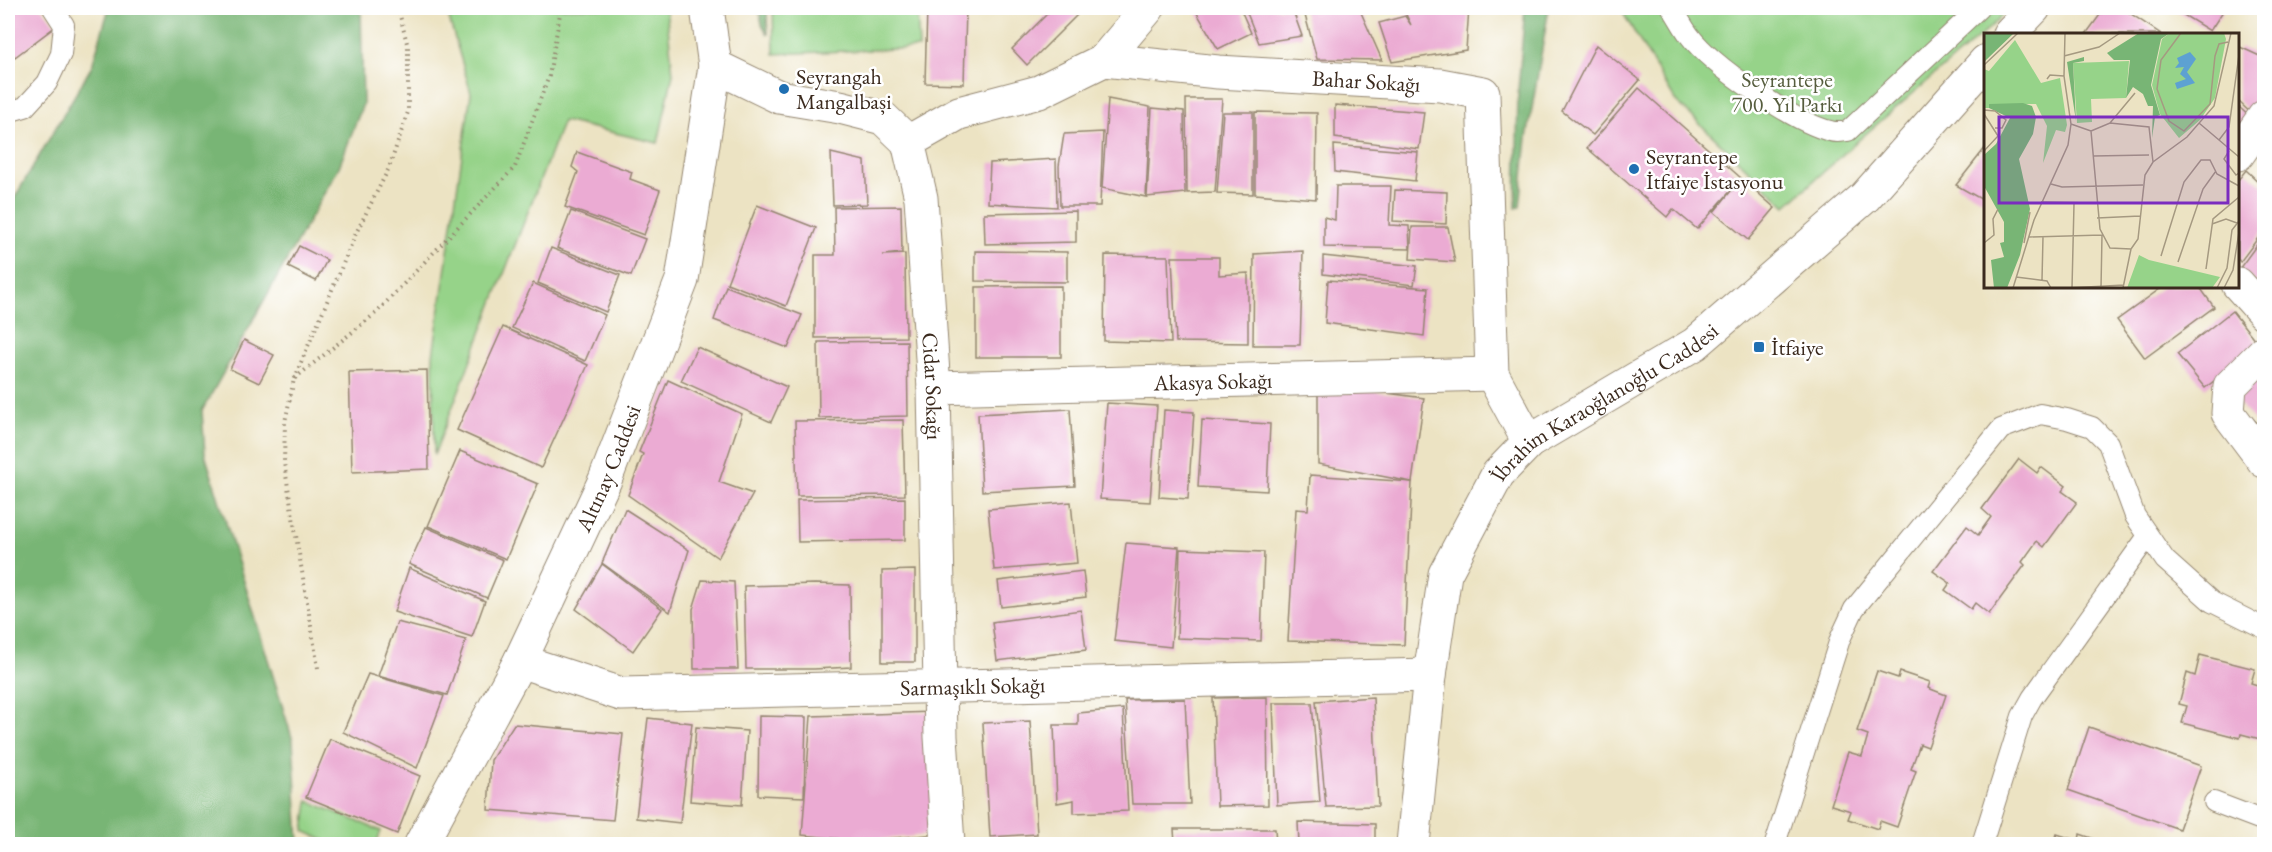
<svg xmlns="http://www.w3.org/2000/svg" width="2272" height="852" font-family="'EB Garamond',serif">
<rect width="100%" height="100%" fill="#fff"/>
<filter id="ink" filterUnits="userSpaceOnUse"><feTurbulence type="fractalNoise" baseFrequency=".0167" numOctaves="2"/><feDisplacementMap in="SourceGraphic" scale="12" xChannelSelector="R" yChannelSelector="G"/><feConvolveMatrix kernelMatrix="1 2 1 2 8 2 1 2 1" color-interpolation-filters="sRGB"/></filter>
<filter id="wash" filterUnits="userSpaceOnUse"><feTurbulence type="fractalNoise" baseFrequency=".008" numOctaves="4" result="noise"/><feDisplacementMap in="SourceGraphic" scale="24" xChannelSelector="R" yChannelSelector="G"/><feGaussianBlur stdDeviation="1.35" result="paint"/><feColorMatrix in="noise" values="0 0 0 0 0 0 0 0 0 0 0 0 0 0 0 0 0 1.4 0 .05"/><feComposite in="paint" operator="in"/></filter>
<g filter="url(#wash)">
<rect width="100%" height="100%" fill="#ece3c3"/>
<g fill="#96d389" stroke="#687e54" stroke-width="1.5">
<path d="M446,8h220l7,66 -15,69 -95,-22 -129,334 -1,-99 38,-263z"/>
<path d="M773,8h144l2,40 -145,6z"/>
<path d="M1620,8h389l-17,18 -130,111 -76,69 -111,-106z"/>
<path d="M308,801l73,30 -5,13h-44l-28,-13z"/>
</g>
<g fill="#78b575" stroke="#5a704a" stroke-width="1.5">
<path d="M109,8h252l2,96 -24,63 -137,244 3,43 88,287 6,103h-291v-635l84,-143z"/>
<path d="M759,8h8l1,27 -6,-11z"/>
<path d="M1525,8h24l-22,130 -7,69 -4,1 2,-118z"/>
</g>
<g id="blocks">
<g fill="#ebabd3">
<path d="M8,8h34l14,18 -41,31 -7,-10z"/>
<path d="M927,8h39l-2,76 -39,-1z"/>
<path d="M1053,8h31l-57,57 -15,-16z"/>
<path d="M1194,8h46l11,25 -33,16z"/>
<path d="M1245,8h47l10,28 -43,7z"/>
<path d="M1303,8h56l23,52 -65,-1z"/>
<path d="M1403,8h66l-3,42 -74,12 -13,-39 26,-7 6,9z"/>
<path d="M2105,8h17l39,26h-75z"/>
<path d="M2172,8h53l-15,23z"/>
<path d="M1596,45l44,35 -47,55 -31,-24z"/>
<path d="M2240,47l24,11v38l-9,21 -17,-16v-48z"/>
<path d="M1639,88l136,120 -27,32 -34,-28 21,-26 -38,43 -24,-20 -6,8 -80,-69z"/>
<path d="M1108,99l42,8 -4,90 -44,-9z"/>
<path d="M1186,99h36l-7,93 -28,1z"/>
<path d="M1335,105l89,7 -5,37 -84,-11z"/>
<path d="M2238,106l15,14 -15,21z"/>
<path d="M1152,108l32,3 1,82 -38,4z"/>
<path d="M1223,112h30v82l-36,-1z"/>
<path d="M1255,112l62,1 -1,86 -61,-5z"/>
<path d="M1103,132l-3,74h-40l-1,-40 5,-32z"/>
<path d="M1334,145l84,7 -3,29 -80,-9z"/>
<path d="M1986,147v55l-30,-17z"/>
<path d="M577,152l55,20 -2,7 30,11 -16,45 -79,-28 13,-35 -6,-5z"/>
<path d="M831,153l34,8 2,43 -34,1z"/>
<path d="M1056,159l1,48 -69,-4 2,-40z"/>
<path d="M2246,170l18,17v43l-24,32 -2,-3v-79z"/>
<path d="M1336,186h55l-2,39 20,1 1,23 -86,-2v-30l11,3z"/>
<path d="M1395,190l52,2 -1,32 -53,-3z"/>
<path d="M757,205l59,23 -30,78 -59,-23z"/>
<path d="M901,206l1,47 -19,2 22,-1 1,83 -91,1v-83h20l-1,-48z"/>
<path d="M571,211l74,28 -14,37 -74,-28z"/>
<path d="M1076,211v31l-91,2 -1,-31z"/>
<path d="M1412,227h36l7,35 -45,-3z"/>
<path d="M2264,235v53l-25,-19z"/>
<path d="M299,246l28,14 -11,21 -28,-14z"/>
<path d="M551,248l69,27 -14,37 -68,-29z"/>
<path d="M975,251l92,1v30l-92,-1z"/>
<path d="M1303,251l-3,94h-47l1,-91z"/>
<path d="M1105,255l63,1 3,87 -67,-2z"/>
<path d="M1323,256l94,10 -3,19 -91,-11z"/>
<path d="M1172,257h47v18l29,-2v70l-72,-1z"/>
<path d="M1328,280l100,8 -4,48 -99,-13z"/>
<path d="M533,283l72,32 -20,46 -73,-33z"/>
<path d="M726,286l76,29 -14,33 -74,-28z"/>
<path d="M1061,286v71h-85v-70z"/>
<path d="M2164,286h35l15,21 -69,51 -28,-38z"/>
<path d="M2232,311l27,34 -54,43 -28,-34z"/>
<path d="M503,327l85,38 -47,103 -84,-38z"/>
<path d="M244,340l30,15 -15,28 -29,-14z"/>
<path d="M907,341l1,75 -89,2 -1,-76z"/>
<path d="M697,347l90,40 -16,35 -90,-41z"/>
<path d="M2264,369v61l-27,-28z"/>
<path d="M427,370l2,99 -77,3 -3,-100z"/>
<path d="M668,380l74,34 -23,68 34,12 -35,64 -90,-63 15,-41 -4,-2z"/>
<path d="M1318,384l106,14 -12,84 -94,-18z"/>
<path d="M1107,403l50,3 -7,96 -50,-3z"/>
<path d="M1070,409l5,77 -93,5 -4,-77z"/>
<path d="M1164,410l30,2 -6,87 -29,-2z"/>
<path d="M903,420l2,75 -108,1 -2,-75z"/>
<path d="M1202,420l68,4 -3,67 -69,-4z"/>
<path d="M460,451l78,33 -32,75 -78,-33z"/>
<path d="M2019,459l18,14 4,-6 25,19 -4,5 15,11 -33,45 -7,-6 -15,21 3,3 -36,49 -14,-11 -4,6 -26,-19 5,-7 -17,-12 34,-45 11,9 13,-18 -9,-8z"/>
<path d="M1310,475l102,7 -8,163 -116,-4 8,-132 12,1z"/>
<path d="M905,498v42l-107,2 -1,-42z"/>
<path d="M1071,502l6,61 -83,7 -6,-61z"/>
<path d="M625,509l64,41 -19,62 -68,-49z"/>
<path d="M426,527l77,33 -16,38 -78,-34z"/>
<path d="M1126,543l53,4 -8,100 -57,-6z"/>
<path d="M1180,549l84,3 -3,89 -84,-3z"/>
<path d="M602,564l60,45 -29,42 -57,-42z"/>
<path d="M409,568l76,33 -13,36 -78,-25z"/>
<path d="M915,570v92h-33v-91z"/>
<path d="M1083,571l3,26 -85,10 -3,-26z"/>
<path d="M702,580l32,2 4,87h-44l-1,-60z"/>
<path d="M815,584l35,1 1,82 -37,2h-68l-2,-83z"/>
<path d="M1081,610l5,40 -89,11 -5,-39z"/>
<path d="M397,622l69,18 -19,55 -69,-19z"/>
<path d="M2200,655l55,14 -4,14 13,4v53l-23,-6 -1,4 -58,-15 5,-17 -8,-2 8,-31 8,3z"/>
<path d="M1877,671l21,7 2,-6 30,10 -2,6 18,7 -18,52 -8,-3 -9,25 5,2 -19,56 -17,-6 -2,8 -30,-10 3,-8 -20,-6 17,-53 14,4 6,-21 -11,-4z"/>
<path d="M368,674l76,22 -27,72 -74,-36z"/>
<path d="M1267,697l1,108 -51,1 -4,-108z"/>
<path d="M1373,697l5,109 -52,1 -10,-106z"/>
<path d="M1185,699l5,105h-58l-7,-104z"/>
<path d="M1273,703h39l8,99 -43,3z"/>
<path d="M1123,709l5,102 -54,2v-13l-17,3 -3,-78h24v-12z"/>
<path d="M933,712l6,122 -77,7 -60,-6 9,-119z"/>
<path d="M759,716l47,1 -2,80 -46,-2z"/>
<path d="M648,718l44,5 -12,100 -44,-5z"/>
<path d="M1030,721l7,113 -47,3 -7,-114z"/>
<path d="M514,724l109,10 -10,86 -125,-10 3,-50z"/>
<path d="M696,727l51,4 -5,74 -52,-4z"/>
<path d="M2089,727l112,39 -22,63 -111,-39z"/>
<path d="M330,739l90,37 -23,58 -91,-37z"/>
<path d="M1298,822l77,2v20h-76z"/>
<path d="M1174,829h101l1,15h-101z"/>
<path d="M2057,834l22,7 1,-7 29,10h-56z"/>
</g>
</g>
</g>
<g filter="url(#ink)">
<use href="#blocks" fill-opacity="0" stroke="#948670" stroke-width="1.5"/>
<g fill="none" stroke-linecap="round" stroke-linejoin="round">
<g stroke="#948670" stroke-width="22">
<g id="service">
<path d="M1672,8c6,9 11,19 17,27 23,31 105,87 141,96 6,2 12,1 18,0l131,-123"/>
<path d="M8,112l17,-5 22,-24 14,-29 3,-29 -11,-17"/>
<path d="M2214,802l50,19"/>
<path d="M1775,844l65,-205 14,-30 147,-180 39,-15 27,5 25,8 16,16 27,73 30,44 47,42 52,26"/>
<path d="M1982,844l40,-128 10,-18 116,-162"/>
</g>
</g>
<g stroke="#948670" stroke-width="35">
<g id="minor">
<path d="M2009,34l25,-26"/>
<path d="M1104,60l44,-52"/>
<path id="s1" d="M715,66l64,31 61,10 43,11 25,24 13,56 13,190 7,349 7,107"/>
<path id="s2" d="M908,142l51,-29 80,-21 65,-32 114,12 222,13 43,8 9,281 37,68"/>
<path d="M2238,154l26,-37"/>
<path d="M2238,284l26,29"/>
<path d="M2264,352l-34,34 -2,27 36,48"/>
<path id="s3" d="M934,388l558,-14"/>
<path id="s4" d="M520,661l101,33 809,-19"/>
<path id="s5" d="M1413,844l17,-169 15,-101 53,-100 31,-32 166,-98 170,-147 121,-136"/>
</g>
</g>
<g stroke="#948670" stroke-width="35">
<g id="tertiary">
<path id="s6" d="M421,844l99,-183 85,-181 77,-200 33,-214 -8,-58"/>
</g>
</g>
<g stroke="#948670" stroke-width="4" stroke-dasharray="1.5 4.5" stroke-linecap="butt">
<path d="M294,379l63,-148 32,-63 19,-56v-65l-10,-39"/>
<path d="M318,668l-34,-205 1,-41 9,-43 82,-66 139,-146 34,-91 12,-68"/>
</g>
<use href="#service" stroke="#fff" stroke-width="20"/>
<use href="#minor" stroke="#fff" stroke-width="33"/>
<use href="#tertiary" stroke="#fff" stroke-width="33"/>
</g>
</g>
<g fill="#1f6fb2" stroke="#fff" stroke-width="2">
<circle cx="784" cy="89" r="6"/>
<circle cx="1634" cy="169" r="6"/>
<rect x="1753" y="341" width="12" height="12" rx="3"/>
</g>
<g text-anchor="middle" stroke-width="5" stroke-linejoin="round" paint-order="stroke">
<g font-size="22" fill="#3b2a1e" stroke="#fff" text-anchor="start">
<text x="796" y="84">Seyrangah<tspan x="796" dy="25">Mangalbași</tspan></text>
<text x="1646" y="164">Seyrantepe<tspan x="1646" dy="25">İtfaiye İstasyonu</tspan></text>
<text x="1771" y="355">İtfaiye</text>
</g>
<g font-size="22" fill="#565d3e" stroke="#fff">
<text x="1787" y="87">Seyrantepe<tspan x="1787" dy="25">700. Yıl Parkı</tspan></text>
</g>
<g font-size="22" fill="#3b2a1e" stroke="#fff">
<text dy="8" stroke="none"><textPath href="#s2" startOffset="477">Bahar Sokağı</textPath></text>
<text dy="8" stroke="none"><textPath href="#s3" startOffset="279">Akasya Sokağı</textPath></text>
<text dy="8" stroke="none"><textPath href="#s1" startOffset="458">Cidar Sokağı</textPath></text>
<text dy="8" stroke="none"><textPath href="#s5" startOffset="514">İbrahim Karaoğlanoğlu Caddesi</textPath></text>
<text dy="8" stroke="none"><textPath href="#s6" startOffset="420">Altınay Caddesi</textPath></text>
<text dy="8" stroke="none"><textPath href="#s4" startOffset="458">Sarmaşıklı Sokağı</textPath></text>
</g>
</g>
<g transform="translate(1984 33)">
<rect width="255" height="255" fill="#ece3c3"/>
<path d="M186,0h54l2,6 -11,59 -15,22 -21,18 -19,-24 -8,-29 10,-46zM31,7l26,43 19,-5 7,47 -2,7 -9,-2 -13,33 4,-37 -11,-22h-46l-1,4h-5v-39l5,2zM145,28l-3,37 -35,1 1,23 -15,1 -4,-60zM155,222l10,5 71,17 -8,11h-85z" fill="#96d389"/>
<path d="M0,0h30l-30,29zM155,0h31l-9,6 -10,46 9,30 -5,2 -3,21 1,-32h-5l-5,-12 -10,-7 -7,11 4,-38h-16l-7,-7zM100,24v4l-11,2 3,58 -9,-59zM39,70l9,3 4,11 -3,17 -14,25 11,50 -10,46 -13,33h-13l-3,-28 13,-3 -4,-14 4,-1v-20l-20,-36v-31l12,-11 14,-26 -21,-10v-4z" fill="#78b575"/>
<path d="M206,19l6,7 -9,13 8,11 -18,6 -2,-6 11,-4 -6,-5 4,-7 -9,1 4,-5 -2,-5z" fill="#5da1d2"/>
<path fill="none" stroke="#a59981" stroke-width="1.5" d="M197,0l-20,27 -4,29 12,32 15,10 26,-27 5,-48 4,-12 9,-2M80,23l35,-9 21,-14M0,32l34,-32M63,46l3,-4 14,1M0,77l11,1 11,9 -4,8h-7M0,81l14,22 -14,15M126,90l25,-30M215,90l40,34M87,91l20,7M107,98l9,98 10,19 21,1M107,98l19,-8 39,4 4,35M235,107l10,-13 10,-72M245,118l-5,8 12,16 3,-2M109,123l56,-1M67,151l11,3 81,-2M57,169l54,1M113,185l43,-2M228,191l14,-5 11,4M45,204l73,-2 -1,53M0,210l10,-8 -1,-16 5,-10M40,210l6,-31M147,216l7,-10 7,-64 8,-13 34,-25 27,-31 17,-73M177,223l23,-74 17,-22h9l7,14 22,12M194,229l25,-73 13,-18M222,236l7,-50 26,-22M32,244l31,4 4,7M58,247l1,-43M29,255l21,-68 34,-75 3,-21 -7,-48 1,-43M84,255l56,-3M88,255l2,-84M139,255l8,-39M233,255l10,-20 5,-38 7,-9M240,255l9,-18 6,-38"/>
<path fill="#7b2cbf" fill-opacity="0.15" stroke="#7b2cbf" stroke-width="3" d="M15,84h229v86h-229z"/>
<rect width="255" height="255" fill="none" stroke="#3b2a1e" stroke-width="3"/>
</g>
<rect width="2272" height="852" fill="none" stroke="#fff" stroke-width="30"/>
</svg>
